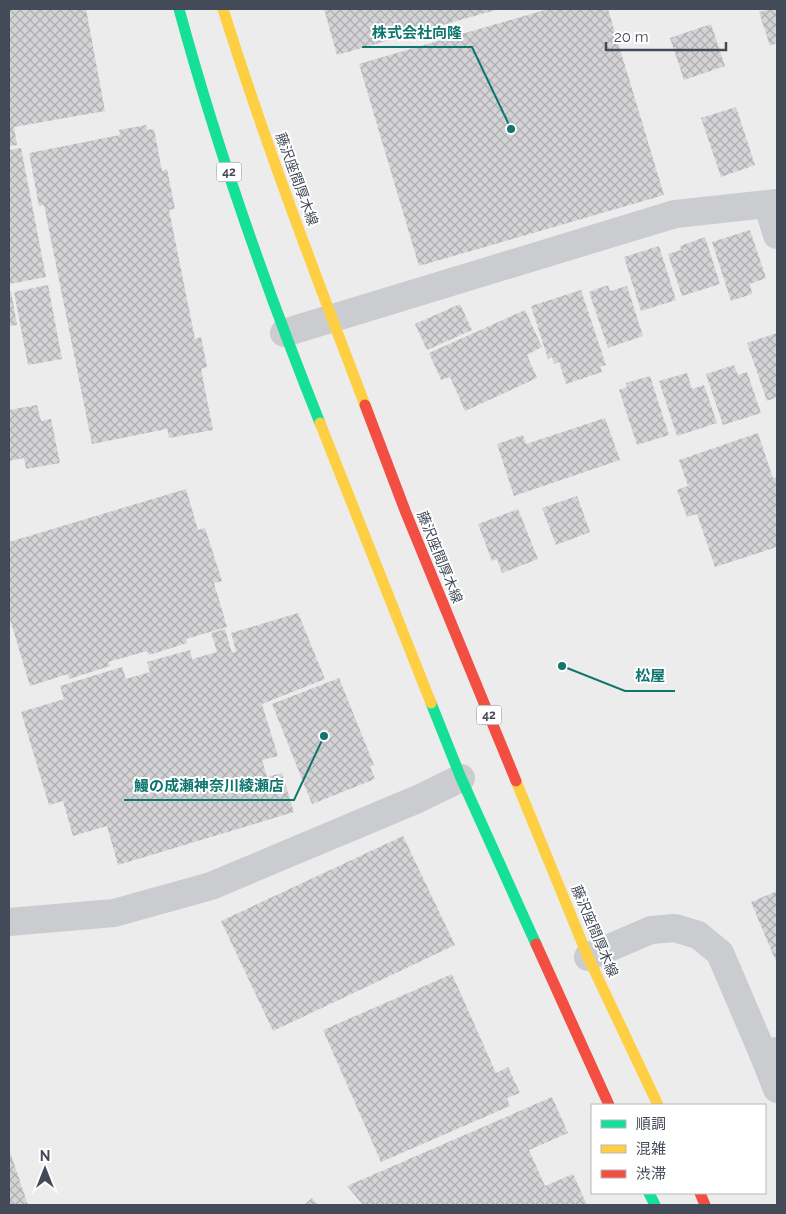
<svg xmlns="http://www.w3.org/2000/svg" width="786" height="1214" font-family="Raleway,'Noto Sans JP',sans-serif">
<defs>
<pattern id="building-cross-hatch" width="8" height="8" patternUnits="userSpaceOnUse" patternTransform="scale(1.25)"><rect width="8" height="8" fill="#d4d4d7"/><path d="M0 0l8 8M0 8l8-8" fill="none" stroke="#aeaeb1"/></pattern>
</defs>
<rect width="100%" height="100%" fill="#edecec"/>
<g fill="url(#building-cross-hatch)">
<path d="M9,9h77l19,102 -91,16 3,18 -8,1z"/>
<path d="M324,9h175l-162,46z"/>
<path d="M548,9h60l56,186 -245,71 -60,-202z"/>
<path d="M771,9h6v34l-7,3 -11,-34z"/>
<path d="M711,24l14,42 -41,14 -14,-42z"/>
<path d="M736,107l19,58 -34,12 -20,-59z"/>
<path d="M146,125l1,5 7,-1 8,42 5,-2 8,40 -6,1 26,129 6,-2 6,30 -6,2 12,61 -44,8 -2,-9 -75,15 -48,-239 -5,1 -10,-53 91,-18 -1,-5z"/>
<path d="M21,148l25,129 -37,7v-134z"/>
<path d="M750,230l16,48 -16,6 2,10 -21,7 -19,-59z"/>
<path d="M705,237l15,47 -38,12 -14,-42 13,-4 -1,-4z"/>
<path d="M659,246l17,54 -35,11 -17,-54z"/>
<path d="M48,285l14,74 -34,6 -14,-73z"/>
<path d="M608,285l2,6 17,-5 16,50 -35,12 -19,-56z"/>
<path d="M581,290l25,75 -6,2 2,5 -36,12 -7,-22 -5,2 -2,-7 -4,2 -17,-53z"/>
<path d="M9,291h2l6,34 -8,1z"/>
<path d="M460,304l12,26 -45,20 -12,-26z"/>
<path d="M525,310l17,37 -15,8 10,23 -72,33 -15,-34 -9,3 -12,-27z"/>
<path d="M777,333v64l-10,4 -20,-58z"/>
<path d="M734,365l4,10 9,-3 14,41 -38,12 -17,-51z"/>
<path d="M687,373l5,16 12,-4 13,38 -40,13 -18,-55z"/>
<path d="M650,376l19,59 -32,10 -18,-55 8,-3 -1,-4z"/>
<path d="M37,405l4,16 10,-2 9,44 -34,6 -2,-11 -15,3v-51z"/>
<path d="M605,418l15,42 -106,36 -17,-52 26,-9 3,9z"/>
<path d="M758,433l15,45 4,-1v70l-62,20 -18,-53 -10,3 -10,-27 11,-4 -9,-26z"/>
<path d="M186,489l12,41 7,-2 17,53 -8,2 13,44 -41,12 1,4 -38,12 -2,-4 -39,11 2,4 -41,13 -1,-5 -38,12 -21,-70v-74z"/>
<path d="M577,496l13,36 -34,13 -14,-37z"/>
<path d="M518,509l20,50 -36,14 -5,-14 -5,2 -14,-37z"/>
<path d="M298,613l27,66 -63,25 16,52 -16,4 5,17 15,-4 12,39 -176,53 -11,-39 -34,10 -10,-35 -14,4 -28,-93 43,-13 -4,-13 62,-19 4,12 24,-7 -3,-10 43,-12 2,9 25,-7 -6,-19 14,-4 7,24 4,-2 -5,-18z"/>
<path d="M339,678l35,87 -4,2 5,12 -63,25 -40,-100z"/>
<path d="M403,836l52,109 -182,86 -52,-110z"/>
<path d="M777,891v73l-26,-62z"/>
<path d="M452,974l44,99 12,-6 12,26 -13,5 3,8 -129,56 -58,-132z"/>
<path d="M552,1097l16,36 -39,17 16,36 28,-12 14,31h-224l-16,-19z"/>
<path d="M9,1149l19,56h-19z"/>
<path d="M312,1198l6,7h-14z"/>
</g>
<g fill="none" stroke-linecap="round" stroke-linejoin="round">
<g stroke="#caccd0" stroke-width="28">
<path d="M768,206l9,29"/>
<path d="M284,333l391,-119 102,-11"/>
<path d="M9,922l105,-9 97,-27 207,-87 43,-21"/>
<path d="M588,957l63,-27 24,-2 23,7 22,18 44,103 13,-5"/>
<path d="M764,1056l13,33"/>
</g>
<g stroke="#16e098" stroke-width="11">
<path d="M179,9c38,140 87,279 141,414"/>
<path d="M431,703l30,75 75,166"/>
<path d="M649,1193l6,12"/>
</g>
<g stroke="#ffcf43" stroke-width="11">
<path d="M223,9c42,134 92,265 142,396"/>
<path d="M320,423l111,280"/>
<path d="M516,781l72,176 70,148"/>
</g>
<g stroke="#f24e42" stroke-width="11">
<path d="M365,405l41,108 110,268"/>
<path d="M536,944l73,161"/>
<path d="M700,1193l5,12"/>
</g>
</g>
<g text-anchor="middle" stroke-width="4" stroke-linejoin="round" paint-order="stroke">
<g fill="#fff" stroke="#7c818a" stroke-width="1">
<rect x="216.5" y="162.5" width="25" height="19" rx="4"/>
<rect x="476.5" y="705.5" width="25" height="19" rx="4"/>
</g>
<g font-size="12" font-weight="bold" fill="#444b58">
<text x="229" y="176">42</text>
<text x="489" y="719">42</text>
</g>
<g font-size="14" fill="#444b58" stroke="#fff">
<text transform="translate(297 179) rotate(70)" y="5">藤沢座間厚木線</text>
<text transform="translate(440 557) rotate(68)" y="5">藤沢座間厚木線</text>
<text transform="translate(595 931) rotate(67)" y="5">藤沢座間厚木線</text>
</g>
</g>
<path fill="none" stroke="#0f766e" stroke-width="2" d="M511 129L472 47H362M562 666L625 691H675M324 736L294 800H124"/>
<g fill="#0f766e" stroke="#fff" stroke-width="2">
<circle cx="511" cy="129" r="5"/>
<circle cx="562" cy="666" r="5"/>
<circle cx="324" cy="736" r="5"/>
</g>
<g font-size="15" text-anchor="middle" font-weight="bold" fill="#0f766e" stroke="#fff" stroke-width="4" stroke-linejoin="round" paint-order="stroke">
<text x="417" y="38">株式会社向隆</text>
<text x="650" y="681">松屋</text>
<text x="209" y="791">鰻の成瀬神奈川綾瀬店</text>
</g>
<rect width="786" height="1214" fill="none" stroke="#444b58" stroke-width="20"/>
<rect x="591" y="1104" width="175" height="90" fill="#ffffff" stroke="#b4b7bc"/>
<rect x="601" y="1120" width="25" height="8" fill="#16e098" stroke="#b4b7bc"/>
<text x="636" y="1129" font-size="15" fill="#444b58">順調</text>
<rect x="601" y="1145" width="25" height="8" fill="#ffcf43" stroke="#b4b7bc"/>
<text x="636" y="1154" font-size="15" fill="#444b58">混雑</text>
<rect x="601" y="1170" width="25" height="8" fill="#f24e42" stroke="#b4b7bc"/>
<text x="636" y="1179" font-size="15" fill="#444b58">渋滞</text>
<g transform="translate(45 1169)" stroke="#ffffff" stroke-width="4" paint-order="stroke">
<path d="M0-4L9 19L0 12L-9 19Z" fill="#444b58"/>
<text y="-8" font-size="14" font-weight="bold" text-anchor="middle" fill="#444b58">N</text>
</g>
<path d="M606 42v8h120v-8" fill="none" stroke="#444b58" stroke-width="2.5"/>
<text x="614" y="42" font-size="15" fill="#444b58" stroke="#ffffff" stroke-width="4" paint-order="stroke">20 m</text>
</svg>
